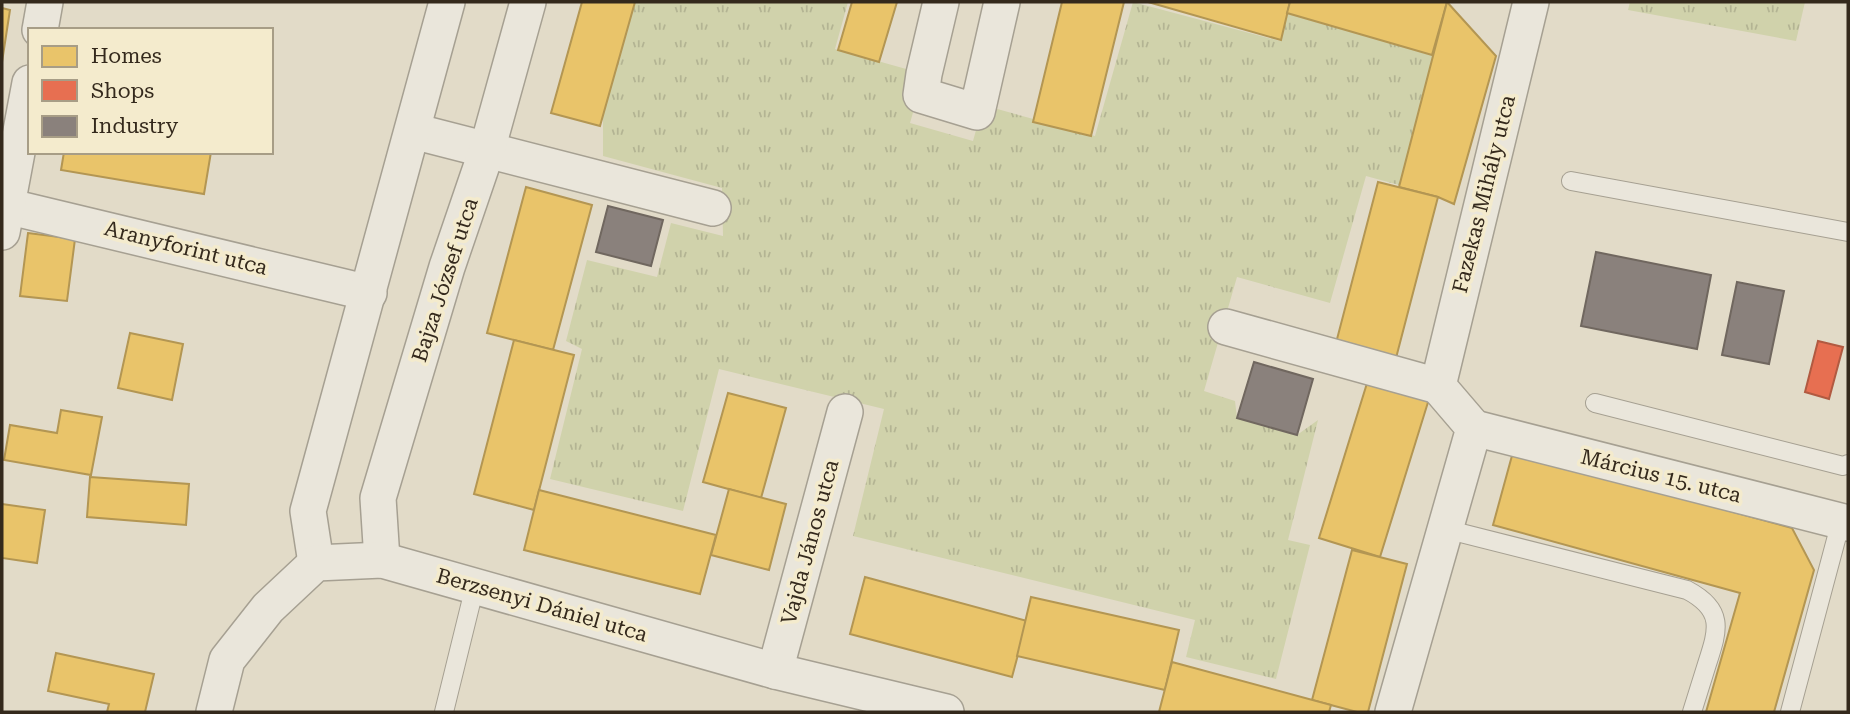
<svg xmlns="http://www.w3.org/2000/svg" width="1850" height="714" font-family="'Roboto Serif',serif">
<defs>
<pattern id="park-tufts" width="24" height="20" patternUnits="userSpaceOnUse" patternTransform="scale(1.75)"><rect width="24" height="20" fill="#d0d2ab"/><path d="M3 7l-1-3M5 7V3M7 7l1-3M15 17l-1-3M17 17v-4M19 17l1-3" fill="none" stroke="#b3b493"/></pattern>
</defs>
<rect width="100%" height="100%" fill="#e2dbc8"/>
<g fill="url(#park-tufts)">
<path d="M635,2h213l-13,47 89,25 -14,49 63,18 10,-36 112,31 38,-134 147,39 9,-31 148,42 -38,133 -33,-9 -36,127 -93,-26 -33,114 31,10 2,17 60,17 21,-15 -30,120 22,5 -34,134 -90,-22 9,-37 -342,-84 31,-127 -165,-40 -36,142 -133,-32 32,-130 -16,-8 21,-81 70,17 14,-54 52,13 -1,-48 -119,-32v-42z"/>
<path d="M1630,2h175l-9,39 -168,-31z"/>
</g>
<g fill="#e9c46a" stroke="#b39653" stroke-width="2">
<path d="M582,2h53l-35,124 -49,-13z"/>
<path d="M852,2h45l-18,60 -41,-12z"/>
<path d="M1062,2h62l-33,134 -58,-14z"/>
<path d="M1148,2h142l-9,38z"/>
<path d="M1290,2h157l-15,53 -145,-42z"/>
<path d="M1447,2l49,54 -42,148 -16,-7 -39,-10z"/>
<path d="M2,8l8,2 -8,52z"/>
<path d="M64,152h147l-7,42 -143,-24z"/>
<path d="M1378,182l60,15 -42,161 -60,-15z"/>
<path d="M526,187l66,18 -39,145 -66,-17z"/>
<path d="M28,233l47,6 -8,62 -47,-5z"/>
<path d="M130,333l53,11 -11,56 -54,-12z"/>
<path d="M514,340l60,15 -40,155 -60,-16z"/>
<path d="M1368,380l61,19 -49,158 -61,-19z"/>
<path d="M728,393l58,15 -25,90 -58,-16z"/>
<path d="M61,410l41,7 -11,58 -87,-15 6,-35 47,8z"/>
<path d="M1513,452l279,76 22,42 -40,142h-68l34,-119 -247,-68z"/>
<path d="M90,477l99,7 -3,41 -99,-8z"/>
<path d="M729,489l57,15 -17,66 -58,-15z"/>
<path d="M539,490l177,45 -16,59 -176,-44z"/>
<path d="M2,504l43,6 -8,53 -35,-5z"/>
<path d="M1352,550l55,14 -39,148h-11l-45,-12z"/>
<path d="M865,577l162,44 -15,56 -162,-43z"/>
<path d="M1031,597l148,33 -14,60 -148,-34z"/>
<path d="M56,653l98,21 -9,38h-38l2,-8 -61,-13z"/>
<path d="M1172,662l159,43 -2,7h-170z"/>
</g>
<path fill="#e76f51" stroke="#b15a41" stroke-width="2" d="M1818,341l25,6 -14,52 -24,-7z"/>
<g fill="#8a817c" stroke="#70675f" stroke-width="2">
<path d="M608,206l55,14 -12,46 -55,-14z"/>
<path d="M1596,252l115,23 -14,74 -116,-23z"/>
<path d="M1737,282l47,9 -15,73 -47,-9z"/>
<path d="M1254,362l59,17 -16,56 -60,-17z"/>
</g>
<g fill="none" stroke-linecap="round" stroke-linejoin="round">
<g stroke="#a6a092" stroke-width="20">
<g id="service">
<path d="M1571,181l277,51"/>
<path d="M1595,403l248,63 5,-2"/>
<path d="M1445,529l242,61c38,20 31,40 20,74 -5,16 -10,32 -15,48"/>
<path d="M444,712l31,-126"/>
<path d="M1790,712l51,-191"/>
</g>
</g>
<g stroke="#a6a092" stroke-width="38">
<g id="minor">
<path d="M941,2l-17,72 -3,21 56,17 25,-110"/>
<path d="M40,30l5,-28"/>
<path d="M413,131l300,77"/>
<path d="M2,205l367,88"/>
<path d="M2,232l28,-149"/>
<path d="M1226,327l212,59"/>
<path d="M1474,428l374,95"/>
<path d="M382,560l-4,-62 69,-231 40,-117 41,-148"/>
<path d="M316,563l-8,-52 139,-509"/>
<path d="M775,671l70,-259"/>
<path d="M214,712l13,-52 41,-52 48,-45 66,-3 393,111 171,41"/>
<path d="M1393,712l81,-284 -36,-42 93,-384"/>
</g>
</g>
<use href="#service" stroke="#eae6db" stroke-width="18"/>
<use href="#minor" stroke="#eae6db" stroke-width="35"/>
</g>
<g text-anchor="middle" stroke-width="7" stroke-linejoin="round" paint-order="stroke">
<g font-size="21" fill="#34291c" stroke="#f4ebcd">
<text transform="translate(1484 194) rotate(-76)" y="7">Fazekas Mihály utca</text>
<text transform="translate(186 248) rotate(14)" y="7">Aranyforint utca</text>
<text transform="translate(445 280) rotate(-72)" y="7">Bajza József utca</text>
<text transform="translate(1661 476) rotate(14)" y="7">Március 15. utca</text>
<text transform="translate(810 542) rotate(-75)" y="7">Vajda János utca</text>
<text transform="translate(542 605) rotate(16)" y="7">Berzsenyi Dániel utca</text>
</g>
</g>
<rect width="1850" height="714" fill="none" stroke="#34291c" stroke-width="7"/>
<rect x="28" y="28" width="245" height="126" fill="#f4ebcd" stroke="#a79d86" stroke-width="2"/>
<rect x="42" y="46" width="35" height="21" fill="#e9c46a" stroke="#a79d86" stroke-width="2"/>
<text x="91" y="63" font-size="21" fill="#34291c">Homes</text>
<rect x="42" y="80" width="35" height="21" fill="#e76f51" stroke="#a79d86" stroke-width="2"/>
<text x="91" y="98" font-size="21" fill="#34291c">Shops</text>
<rect x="42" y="116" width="35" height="21" fill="#8a817c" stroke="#a79d86" stroke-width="2"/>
<text x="91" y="133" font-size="21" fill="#34291c">Industry</text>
</svg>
